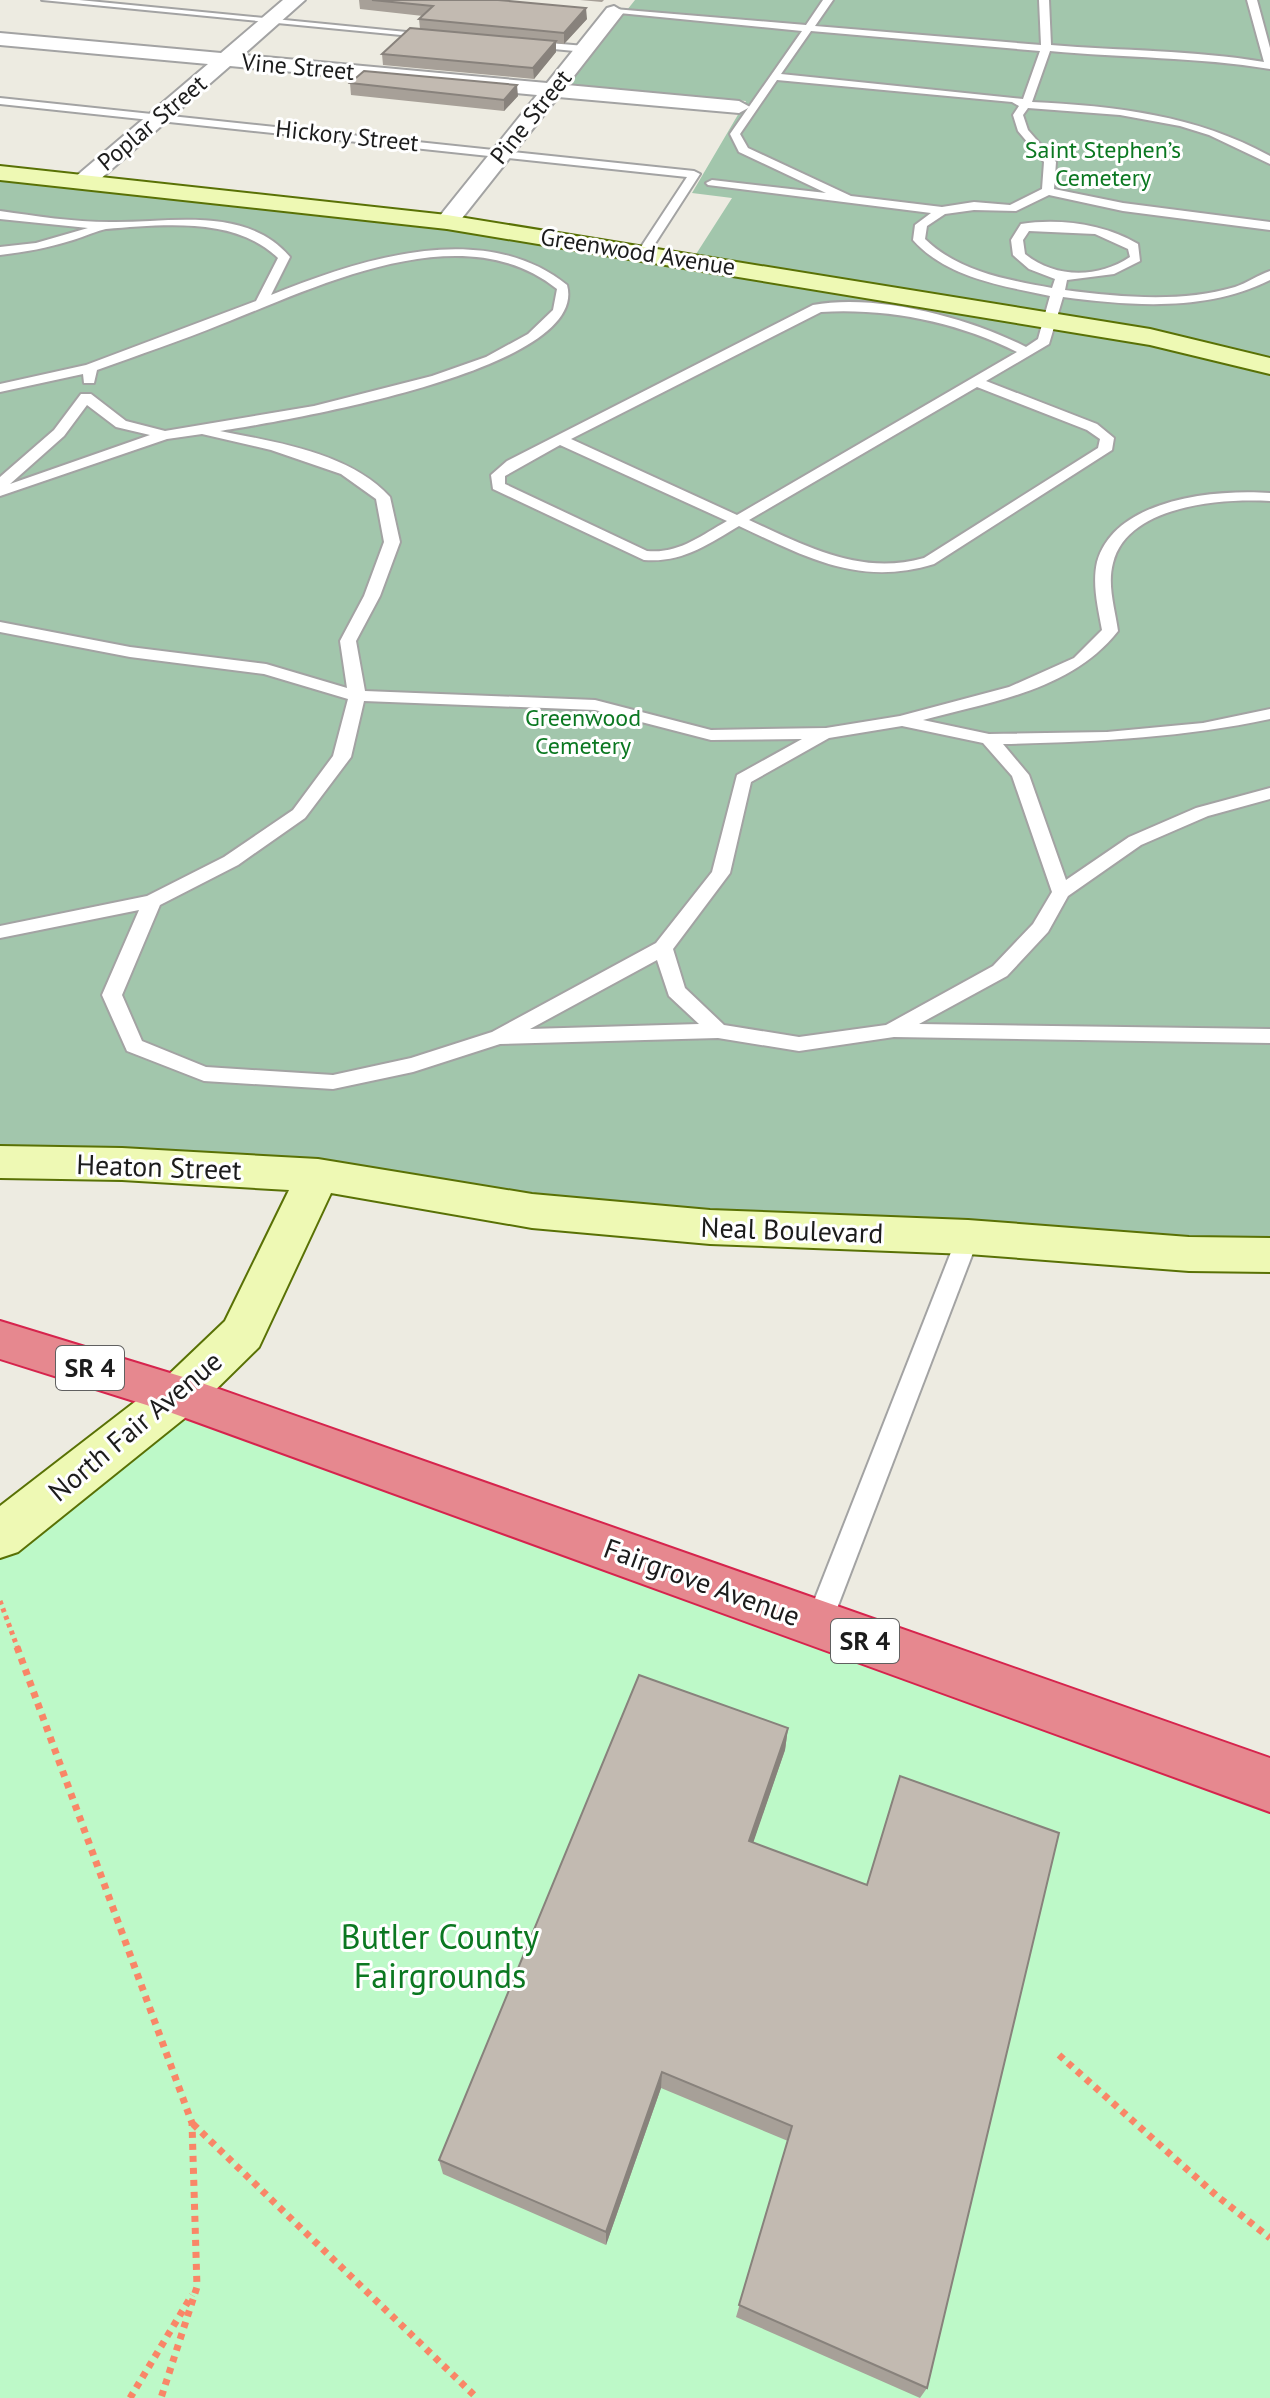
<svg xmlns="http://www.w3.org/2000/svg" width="1270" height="2398" font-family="'PT Sans',sans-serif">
<rect width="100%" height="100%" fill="#edebe1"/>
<path fill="#a2c6ac" d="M635,0h635v1255l-1270,-93v-989l447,49 244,40 41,-64 -40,-5 54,-92 -178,-17z"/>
<path fill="#bdf9c8" d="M179,1395l1091,390v613h-1270v-862z"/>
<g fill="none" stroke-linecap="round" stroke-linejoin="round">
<g stroke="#a3a3a3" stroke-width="4">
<g id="lane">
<path d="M42,0h37l358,35 -5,3z"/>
<path d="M823,0h10l-18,26 226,19 -2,-45h10l2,45c70,6 143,5 213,17l-17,-62h10l13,48v21c-72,-12 -147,-11 -220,-18l-18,51c83,4 164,13 238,54v8l-61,-29 -29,-9 -60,-11 -92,-7 -5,7 5,15 28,32 -2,27 69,14 147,19v8l-147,-19 -74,-16 -33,16 -42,-1 -29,4 -18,12 -2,13c34,33 83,41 127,49l3,-9 -26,-10 -16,-14 -2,-15 10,-16c38,-6 84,0 117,20l2,17 -26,13 -47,6 -2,10c55,7 116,13 170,-3 12,-4 23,-12 35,-16v9c-64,32 -138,26 -207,17l-14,47 -63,37 111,43 17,14 -2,12 -178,114c-75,23 -128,-7 -195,-38 -32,19 -57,37 -95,34l-151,-71 -2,-14 16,-14 306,-156c64,-12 157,13 213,42l12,-8 12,-43c-47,-10 -103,-18 -137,-56l2,-15 16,-12 -223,-28 -2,-2 6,-3 114,13 -87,-41 -9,-18 72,-103 -193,-19 5,-3 192,16zM811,31l229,20 -17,48 -242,-25zM777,80l235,22 7,4 -6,9 5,16 26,31 -2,27 -32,16 -36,-3 -32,5 -91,-11 -103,-48 -8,-14zM1029,231l66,3 33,15 2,8c-33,22 -75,21 -105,-3l-2,-14zM821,312c67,-4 136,10 196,40l-280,163 -166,-76zM977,387l110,43 13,9 -2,9 -174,110c-64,18 -118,-12 -175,-38zM560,445l167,76c-27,15 -48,33 -80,30l-142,-67v-8z"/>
<path d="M526,41l59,5 5,3 -5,3 -63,-6z"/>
<path d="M0,98l694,73 6,3 -51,79 -6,4 -6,-4 50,-76 -687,-73z"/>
<path d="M0,211c36,5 73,11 110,11 60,1 136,-17 180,35l-19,38c89,-36 213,-77 296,-10 24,86 -289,137 -347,146 56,11 130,22 170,66l10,45 -20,54 -24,45 9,50 230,9 116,30 115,-2 74,-12 109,-29 65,-29 28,-28c-4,-22 -10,-46 -5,-68 18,-64 120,-73 173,-69v8c-47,-3 -143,4 -157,62 -6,22 2,46 5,68 -46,59 -127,71 -195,89l66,14 118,-2 96,-9 67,-14v10c-89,19 -177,23 -267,25l26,31 37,105 63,-43 67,-29 74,-20v11l-62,17 -67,29 -73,51 -20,36 -41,44 -88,48 351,5v14l-376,-6 -95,14 -81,-13 -218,6 -87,28 -80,17 -129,-8 -77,-30 -25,-56 37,-85 -139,28v-12l147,-30 77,-39 69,-47 40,-54 15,-57 -84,-25 -134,-17 -130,-25v-10l130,25 136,17 81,24 -7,-47 24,-45 20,-54 -8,-43 -35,-25 -70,-24 -69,-16 -35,5 -167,57v-19l54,-47 27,-36h10l35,27 39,10 149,-25 118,-30 54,-19 42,-23 25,-24 4,-21c-94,-76 -240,-2 -335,35 -41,17 -84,31 -125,46l-3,13h-10l-1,-9 -83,18v-8l86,-19 170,-64 22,-43c-43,-42 -117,-33 -172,-29 -7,1 -23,8 -33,11 -25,8 -48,12 -73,15v-8l36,-4 52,-15 -88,-9zM87,405l29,22 34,8 -140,49 54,-48zM364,701l231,9 116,30 91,-1 -65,36 -25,97 -56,71 -164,89 -81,26 -78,17 -127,-8 -64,-26 -20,-46 38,-90 78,-40 67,-47 46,-61zM902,726l81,17 29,33 40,116 -19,32 -40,42 -107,59 -87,12 -75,-12 -39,-37 -12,-39 57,-76 21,-91 78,-44zM657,960l12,36 30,28 -169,5z"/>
<path d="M968,1228l8,3 3,6 -148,387 -4,8 -9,4 -9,-4 -4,-8 152,-387 3,-6z"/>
</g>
</g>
<g stroke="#a3a3a3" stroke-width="4">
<path id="street" d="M283,0h22l-62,55 304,28 60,-75 7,-2 10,6 -57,73 172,16 11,6 -11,6 -181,-16 -103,130 -8,2 -12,-7 102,-127 -307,-29 -140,122h-16l-3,-5 3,-5 134,-114 -208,-19v-12l221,20z"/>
</g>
<g stroke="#597105" stroke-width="4">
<g id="secondary">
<path d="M0,166l447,49 703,114 120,29v16l-120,-29 -703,-116 -447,-49z"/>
<path d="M0,1146l122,2 196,11 214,35 178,16 258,10 221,17 81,1v34l-81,-1 -221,-17 -258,-10 -178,-16 -201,-35 -72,154 -63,62 -178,143 -18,6v-52l162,-125 63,-60 64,-131 -167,-10 -122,-2z"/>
</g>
</g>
<g stroke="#d6244d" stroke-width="4">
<path id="highway" d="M0,1321l196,60 1074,377v54l-1098,-399 -172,-54z"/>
</g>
<path stroke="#f98667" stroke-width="5" stroke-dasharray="4 4" stroke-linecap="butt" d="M0,1601l18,48"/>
<g stroke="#f98667" stroke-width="7" stroke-dasharray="6 6" stroke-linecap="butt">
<path d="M17,1647l175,476 5,164 -36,111"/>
<path d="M1059,2055l158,141 53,42"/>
<path d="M193,2124l284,274"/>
<path d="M130,2398l62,-103"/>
</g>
<use href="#lane" fill="#fff" fill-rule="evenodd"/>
<use href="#street" fill="#fff" fill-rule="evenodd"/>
<use href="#secondary" fill="#eef9b4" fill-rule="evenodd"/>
<use href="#highway" fill="#e6888f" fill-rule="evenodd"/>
</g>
<g fill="#a7a098">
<path d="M359,0h139l89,19 -23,25 -8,-1v9l-22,27 -151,-14 -1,-11 38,-25 -1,-10 4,-3 -63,-7z"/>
<path d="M580,0h24l-2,2z"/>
<path d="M350,83l168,13 -14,15 -153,-16z"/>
<path d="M788,1728l-3,22 -32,92 174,546 -7,10 -184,-81 52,-176 -127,-53 -55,157 -163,-71 -4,-14z"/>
</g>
<g fill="#88827c">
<path d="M586,8l1,11 -23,25v-11z"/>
<path d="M556,41v11l-22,27 -1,-11z"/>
<path d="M517,85l1,11 -14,15v-11z"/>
<path d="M788,1728l-3,22 -38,111 2,-20z"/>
<path d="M662,2072l-1,16 -55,157v-13z"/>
</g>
<g fill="#c2bab1" stroke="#88827c" stroke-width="2">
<path d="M372,0h126l88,8 -22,25 -145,-14 14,-13z"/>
<path d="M410,28l146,13 -23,27 -151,-14z"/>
<path d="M364,71l153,14 -13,15 -154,-17z"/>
<path d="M639,1675l149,53 -39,113 118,44 33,-109 159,57 -132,555 -188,-83 53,-179 -130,-54 -56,160 -167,-72z"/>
</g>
<g text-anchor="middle" stroke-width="6" stroke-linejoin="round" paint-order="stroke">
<g font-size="24" fill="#1c1c1c" stroke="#fff">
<text transform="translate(298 67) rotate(5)" y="8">Vine Street</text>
<text transform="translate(531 117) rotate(-51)" y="8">Pine Street</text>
<text transform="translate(152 123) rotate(-40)" y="8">Poplar Street</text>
<text transform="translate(347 136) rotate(6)" y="8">Hickory Street</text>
<text transform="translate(638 252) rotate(9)" y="8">Greenwood Avenue</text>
</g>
<g font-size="24" fill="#0b7821" stroke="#fff">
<text x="1103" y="158">Saint Stephen’s<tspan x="1103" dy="28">Cemetery</tspan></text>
<text x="583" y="726">Greenwood<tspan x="583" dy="28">Cemetery</tspan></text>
</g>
<g fill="#fff" stroke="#606060" stroke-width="2">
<rect x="56" y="1346" width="68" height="44" rx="6"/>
<rect x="831" y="1619" width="68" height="44" rx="6"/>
</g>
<g font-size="26" font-weight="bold" fill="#1c1c1c">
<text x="90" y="1377">SR 4</text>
<text x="865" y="1650">SR 4</text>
</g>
<g font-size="28" fill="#1c1c1c" stroke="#fff">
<text transform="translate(159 1167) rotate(2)" y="10">Heaton Street</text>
<text transform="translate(792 1230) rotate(2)" y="10">Neal Boulevard</text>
<text transform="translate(135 1426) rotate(-40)" y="10">North Fair Avenue</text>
<text transform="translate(702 1582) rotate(20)" y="10">Fairgrove Avenue</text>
</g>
<g font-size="34" fill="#0b7821" stroke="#fff">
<text x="440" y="1949">Butler County<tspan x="440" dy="39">Fairgrounds</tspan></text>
</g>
</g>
</svg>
